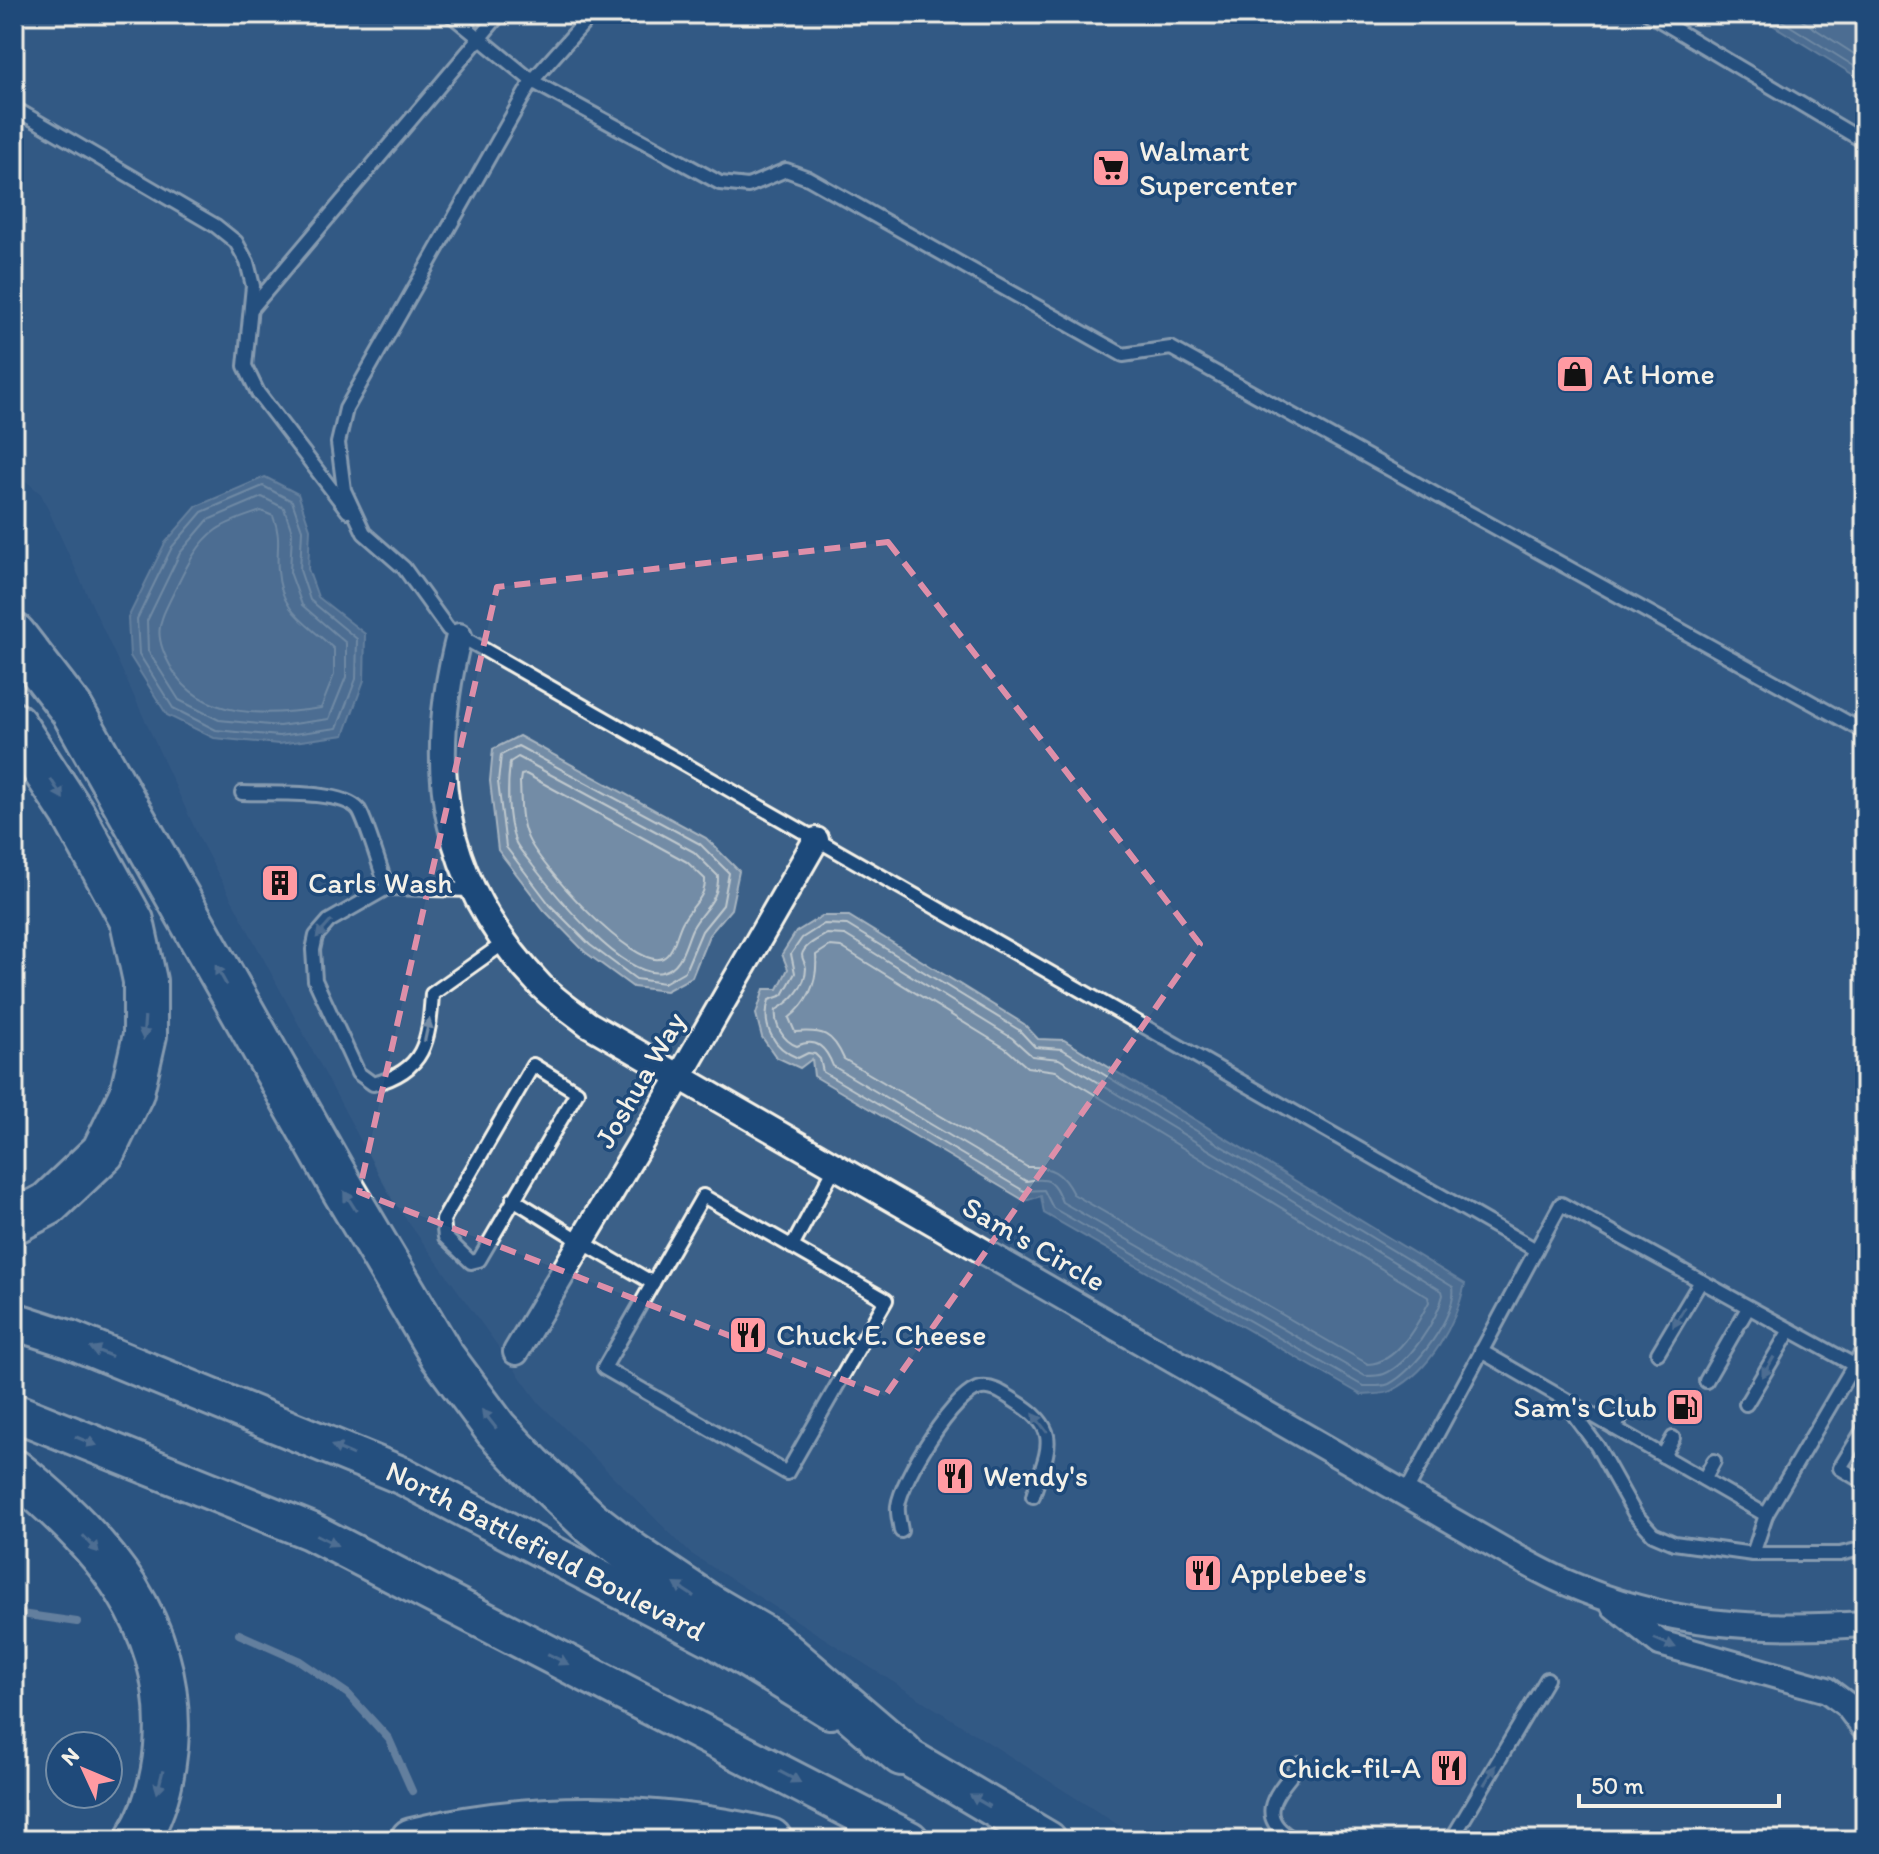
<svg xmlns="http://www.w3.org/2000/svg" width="1879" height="1854" font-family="Itim,sans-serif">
<rect width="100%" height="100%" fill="#2c5481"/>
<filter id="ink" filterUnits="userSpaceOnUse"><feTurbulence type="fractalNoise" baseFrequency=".0125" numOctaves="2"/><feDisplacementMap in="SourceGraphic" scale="16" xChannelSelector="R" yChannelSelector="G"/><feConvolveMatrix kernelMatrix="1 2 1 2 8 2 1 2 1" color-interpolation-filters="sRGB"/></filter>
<g filter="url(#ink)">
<path fill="#3b6088" d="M14,14h1851v1826h-723l-452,-287 -151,-150 -146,-202 -192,-359 -160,-348 -27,-23z"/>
<g fill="#738ca6" stroke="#a7b4c0" stroke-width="2">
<path d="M1755,14h110v68z"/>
<path d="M265,477l33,17 12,35 -2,40 10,28 47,37 -1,46 -20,55 -65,9 -65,-6 -47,-23 -37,-59 -2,-38 37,-75 32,-37z"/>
<path d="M519,736l187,102 33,33 -8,38 -22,26 -17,42 -26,14 -33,-4 -48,-35 -41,-42 -46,-60 -8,-69 3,-32z"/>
<path d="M822,916h27l175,108 14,15 26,1 401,244c-10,41 -34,86 -72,106 -8,5 -21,4 -31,5l-318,-182 -3,-17 -16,5 -211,-125 -2,-17 -12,9 -24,-11 -14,-20 -6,-23 8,-25h14l10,-20 -6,-15 14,-22z"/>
</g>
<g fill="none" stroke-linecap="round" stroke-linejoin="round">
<g stroke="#c0c9ce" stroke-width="2">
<path d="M1771,14l94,59"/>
<path d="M1792,14l73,47"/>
<path d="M263,486l29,15 10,29 -2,40 10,30 47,39 -1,40 -19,49 -58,8 -63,-6 -43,-22 -34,-54 -2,-35 35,-72 30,-35z"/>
<path d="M262,497l22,11 8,24 -2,40 12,33 44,38v34l-17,42 -50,7 -60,-6 -40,-20 -31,-49 -1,-30 33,-68 28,-33z"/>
<path d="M261,511l12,5c9,23 3,32 5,55 3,43 30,52 56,78v26l-13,33c-52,8 -120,12 -149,-39 -20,-35 -14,-45 3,-79 10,-20 22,-47 41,-60 13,-9 31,-14 45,-19z"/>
<path d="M518,746l182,98 29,29 -6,32 -21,26 -17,40 -21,12 -28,-4 -46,-34 -40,-40 -44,-58 -8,-65 3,-27z"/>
<path d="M518,757l176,95 24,24c1,26 -15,32 -26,53 -7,15 -10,39 -30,43 -38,8 -107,-78 -129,-106 -5,-7 -14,-16 -18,-25 -8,-23 -8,-55 -5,-79z"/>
<path d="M526,774l161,88 18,17c1,19 -14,27 -22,42 -6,10 -9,32 -20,37 -28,14 -126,-95 -136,-122 -7,-16 -6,-37 -7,-54l1,-7z"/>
<path d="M824,924l23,1 172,105 16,17 27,2 391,238c5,27 -39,85 -64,97 -7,3 -18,2 -26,2l-310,-178 -9,-18 -20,1 -201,-119 -3,-13 -5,-5 -7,-1 -10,5c-25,-10 -37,-32 -29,-58l14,-5 12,-22 -4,-19 11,-16z"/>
<path d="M827,934l18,1 167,103 20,18 27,3 383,232 1,4c-6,25 -34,69 -59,79 -5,2 -13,2 -19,2l-303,-174c-9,-22 -12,-25 -36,-21l-193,-115c-7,-18 -16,-29 -36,-20 -14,-5 -23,-21 -21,-36 14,-8 30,-23 30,-42 0,-4 -4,-8 -4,-13 2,-10 17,-16 25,-21z"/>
<path d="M830,946l11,1 164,101 22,19 29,4 372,226 1,5c-12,23 -32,61 -61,62l-295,-170c-11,-22 -22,-28 -46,-27l-183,-108c-12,-27 -21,-29 -49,-27l-6,-14c20,-16 29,-38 27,-63z"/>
</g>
<g stroke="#a7b4c0" stroke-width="8">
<path d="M14,1613l63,9"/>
<path d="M239,1634l61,27 48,33 41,45 23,52"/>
</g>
<g stroke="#f4f1e8" stroke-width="18">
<g id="service">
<path d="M450,14l82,67 60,-67"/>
<path d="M1649,14l216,128"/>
<path d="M14,108l202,118 20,16 11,20 6,24 -8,80 13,27 90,118"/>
<path d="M252,308l248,-294"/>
<path d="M242,793c25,1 101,-4 117,17 8,13 22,61 28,78"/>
<path d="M473,890l-86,-2 -58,33 -13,15 -3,14 2,30 43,93 15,11c52,-13 56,-43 59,-90l72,-51"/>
<path d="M533,1065l44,27 -98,168 -8,2 -26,-25 -2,-17z"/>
<path d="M703,1196l183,104 -99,173 -183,-105z"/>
<path d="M513,1199l69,43 71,41"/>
<path d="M792,1247l43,-80"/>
<path d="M1481,1351l285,164 88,-150 -293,-161 -25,46"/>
<path d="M1658,1353l43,-72"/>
<path d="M1854,1365l11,-19"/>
<path d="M1706,1381l42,-73"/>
<path d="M1566,1404l31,42 38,68 18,20 21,9 79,11 13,-39"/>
<path d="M1746,1404l44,-74"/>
<path d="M1865,1427l-25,41 25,15"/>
<path d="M1614,1428l11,-18"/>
<path d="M1663,1456l10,-18"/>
<path d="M1704,1479l10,-18"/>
<path d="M1405,1494l131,-244 -1088,-621 -44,-61 -40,-35 -20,-43 -6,-47 8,-34 186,-328 188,102 28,3 38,-16 22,8 315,177 48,-7 694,384"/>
<path d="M901,1531c-1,-8 -4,-17 -3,-25 3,-26 56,-114 83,-118 13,-2 24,7 34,13 49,29 32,49 18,95"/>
<path d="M1753,1554h87l25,-6"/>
<path d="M1295,1840c-44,-24 -17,-48 5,-76"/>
<path d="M1448,1840l8,-8 91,-153"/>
</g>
</g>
<g stroke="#f4f1e8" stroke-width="30">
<g id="minor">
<path d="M459,636c-35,135 -16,247 82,350 14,14 32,26 47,38l917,527c20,11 39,22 60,31 100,44 193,49 300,42"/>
<path d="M516,1352l163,-274 137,-238"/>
<path d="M1614,1606l46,37 167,47 20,15 18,24"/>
</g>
</g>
<g stroke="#f4f1e8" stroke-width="42">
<g id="primary">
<path id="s1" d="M14,1321l55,18 334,137 313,164 114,70"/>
<path d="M14,1412l296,119 600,309"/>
<path d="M877,1739l171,101"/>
</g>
</g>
<g stroke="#f4f1e8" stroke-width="48">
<g id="motorway">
<path d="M14,635l58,75 268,474 102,172 54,73 35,37 58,55 43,33 76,51 62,36 132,113"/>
<path d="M14,724l59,90 59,107 13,60v54l-13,57 -29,60 -55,52 -34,18"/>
<path d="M14,1471c89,71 162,155 152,276 -3,32 -12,66 -29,93"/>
<path d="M412,1840c115,-29 243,-27 358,0"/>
</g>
</g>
<use href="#service" stroke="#1f4a7a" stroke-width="12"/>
<use href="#minor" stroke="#1f4a7a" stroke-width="24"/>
<use href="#primary" stroke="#1f4a7a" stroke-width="36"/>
<use href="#motorway" stroke="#1f4a7a" stroke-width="42"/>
</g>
<defs><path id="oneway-solid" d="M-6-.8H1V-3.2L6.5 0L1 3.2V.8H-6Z" transform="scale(2)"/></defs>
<g fill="#748da6">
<use href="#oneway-solid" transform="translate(57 789) rotate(58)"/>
<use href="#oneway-solid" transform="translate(324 929) rotate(131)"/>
<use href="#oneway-solid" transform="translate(221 975) rotate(-119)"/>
<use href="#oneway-solid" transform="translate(144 1028) rotate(94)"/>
<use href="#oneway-solid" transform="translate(427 1030) rotate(-78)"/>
<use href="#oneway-solid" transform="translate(350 1201) rotate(-122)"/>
<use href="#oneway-solid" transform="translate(1679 1317) rotate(121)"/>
<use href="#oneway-solid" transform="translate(101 1352) rotate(-158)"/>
<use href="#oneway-solid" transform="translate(1768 1367) rotate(120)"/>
<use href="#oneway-solid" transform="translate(489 1419) rotate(-128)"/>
<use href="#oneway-solid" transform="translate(1040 1423) rotate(-127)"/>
<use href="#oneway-solid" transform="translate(86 1441) rotate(22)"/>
<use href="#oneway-solid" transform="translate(342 1450) rotate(-157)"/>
<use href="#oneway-solid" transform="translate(327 1540) rotate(27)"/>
<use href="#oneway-solid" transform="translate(91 1544) rotate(47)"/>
<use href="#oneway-solid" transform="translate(684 1590) rotate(-147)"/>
<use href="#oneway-solid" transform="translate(1665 1643) rotate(23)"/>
<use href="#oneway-solid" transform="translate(558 1659) rotate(27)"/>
<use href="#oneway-solid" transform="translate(1490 1775) rotate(-59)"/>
<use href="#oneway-solid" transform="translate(790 1777) rotate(28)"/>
<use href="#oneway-solid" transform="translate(160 1782) rotate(104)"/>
<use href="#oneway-solid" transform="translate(980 1801) rotate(-150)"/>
</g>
</g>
<path d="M0 0H1879V1854H0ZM888,542l312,402 -315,452 -526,-204 138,-605z" fill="#2c5481" fill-opacity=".55" fill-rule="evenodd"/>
<path fill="none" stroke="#de8fa9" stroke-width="6" stroke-dasharray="16 10" stroke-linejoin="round" d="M888,542l312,402 -315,452 -526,-204 138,-605z"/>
<defs>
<g id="supermarket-square" transform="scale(2)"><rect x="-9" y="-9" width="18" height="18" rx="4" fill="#ff9aa2" stroke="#1f4a7a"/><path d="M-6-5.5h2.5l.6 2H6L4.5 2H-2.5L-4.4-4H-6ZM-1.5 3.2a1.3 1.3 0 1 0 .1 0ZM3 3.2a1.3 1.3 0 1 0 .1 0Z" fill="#111"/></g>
<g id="shop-square" transform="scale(2)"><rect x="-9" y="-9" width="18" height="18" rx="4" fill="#ff9aa2" stroke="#1f4a7a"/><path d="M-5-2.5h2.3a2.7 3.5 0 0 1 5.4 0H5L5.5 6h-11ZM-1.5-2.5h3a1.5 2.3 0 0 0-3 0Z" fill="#111"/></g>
<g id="building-square" transform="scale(2)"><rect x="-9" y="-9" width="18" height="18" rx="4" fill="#ff9aa2" stroke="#1f4a7a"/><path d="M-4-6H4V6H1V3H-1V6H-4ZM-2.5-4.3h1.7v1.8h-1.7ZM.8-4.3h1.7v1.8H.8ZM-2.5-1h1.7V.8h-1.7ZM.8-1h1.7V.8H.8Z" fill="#111"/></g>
<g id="restaurant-square" transform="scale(2)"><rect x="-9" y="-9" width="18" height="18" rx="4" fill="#ff9aa2" stroke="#1f4a7a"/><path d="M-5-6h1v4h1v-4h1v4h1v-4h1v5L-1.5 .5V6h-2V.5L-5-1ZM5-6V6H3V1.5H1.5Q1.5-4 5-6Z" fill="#111"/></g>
<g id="fuel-square" transform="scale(2)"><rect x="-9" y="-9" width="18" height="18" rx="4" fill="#ff9aa2" stroke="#1f4a7a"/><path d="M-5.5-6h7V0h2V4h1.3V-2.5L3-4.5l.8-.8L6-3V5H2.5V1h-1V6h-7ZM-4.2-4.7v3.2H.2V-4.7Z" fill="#111"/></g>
</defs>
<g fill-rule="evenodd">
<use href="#supermarket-square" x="1111" y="168"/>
<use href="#shop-square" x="1575" y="374"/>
<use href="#building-square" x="280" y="883"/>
<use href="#restaurant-square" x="748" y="1335"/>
<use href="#fuel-square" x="1685" y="1407"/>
<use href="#restaurant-square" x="955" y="1476"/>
<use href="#restaurant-square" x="1203" y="1573"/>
<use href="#restaurant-square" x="1449" y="1768"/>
</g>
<g text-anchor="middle" stroke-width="7" stroke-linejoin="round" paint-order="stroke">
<g font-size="30" fill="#f4f1e8" stroke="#1f4a7a" text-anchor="start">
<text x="1139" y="161">Walmart<tspan x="1139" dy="34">Supercenter</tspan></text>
<text x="1603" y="384">At Home</text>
<text x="308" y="893">Carls Wash</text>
<text x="776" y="1345">Chuck E. Cheese</text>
<text x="1657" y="1417" text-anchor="end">Sam's Club</text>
<text x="983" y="1486">Wendy's</text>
<text x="1231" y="1583">Applebee's</text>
<text x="1421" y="1778" text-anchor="end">Chick-fil-A</text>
</g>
<g font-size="30" fill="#f4f1e8" stroke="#1f4a7a">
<text transform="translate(640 1080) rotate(-60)" y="10">Joshua Way</text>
<text transform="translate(1034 1244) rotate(30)" y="10">Sam's Circle</text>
<text dy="10" stroke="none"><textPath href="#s1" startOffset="580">North Battlefield Boulevard</textPath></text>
</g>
</g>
<rect width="1879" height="1854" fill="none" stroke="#1f4a7a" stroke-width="48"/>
<rect x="24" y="24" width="1831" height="1806" fill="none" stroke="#f4f1e8" stroke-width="3" filter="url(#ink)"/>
<g transform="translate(84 1770) rotate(314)"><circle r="38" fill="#1f4a7a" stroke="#748da6" stroke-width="2"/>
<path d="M0-6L14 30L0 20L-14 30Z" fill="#ff9aa2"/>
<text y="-12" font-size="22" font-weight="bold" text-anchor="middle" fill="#f4f1e8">N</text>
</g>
<path d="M1579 1794v12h200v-12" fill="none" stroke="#f4f1e8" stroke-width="4"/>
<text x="1591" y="1794" font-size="24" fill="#f4f1e8" stroke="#1f4a7a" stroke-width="6" paint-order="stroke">50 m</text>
</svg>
